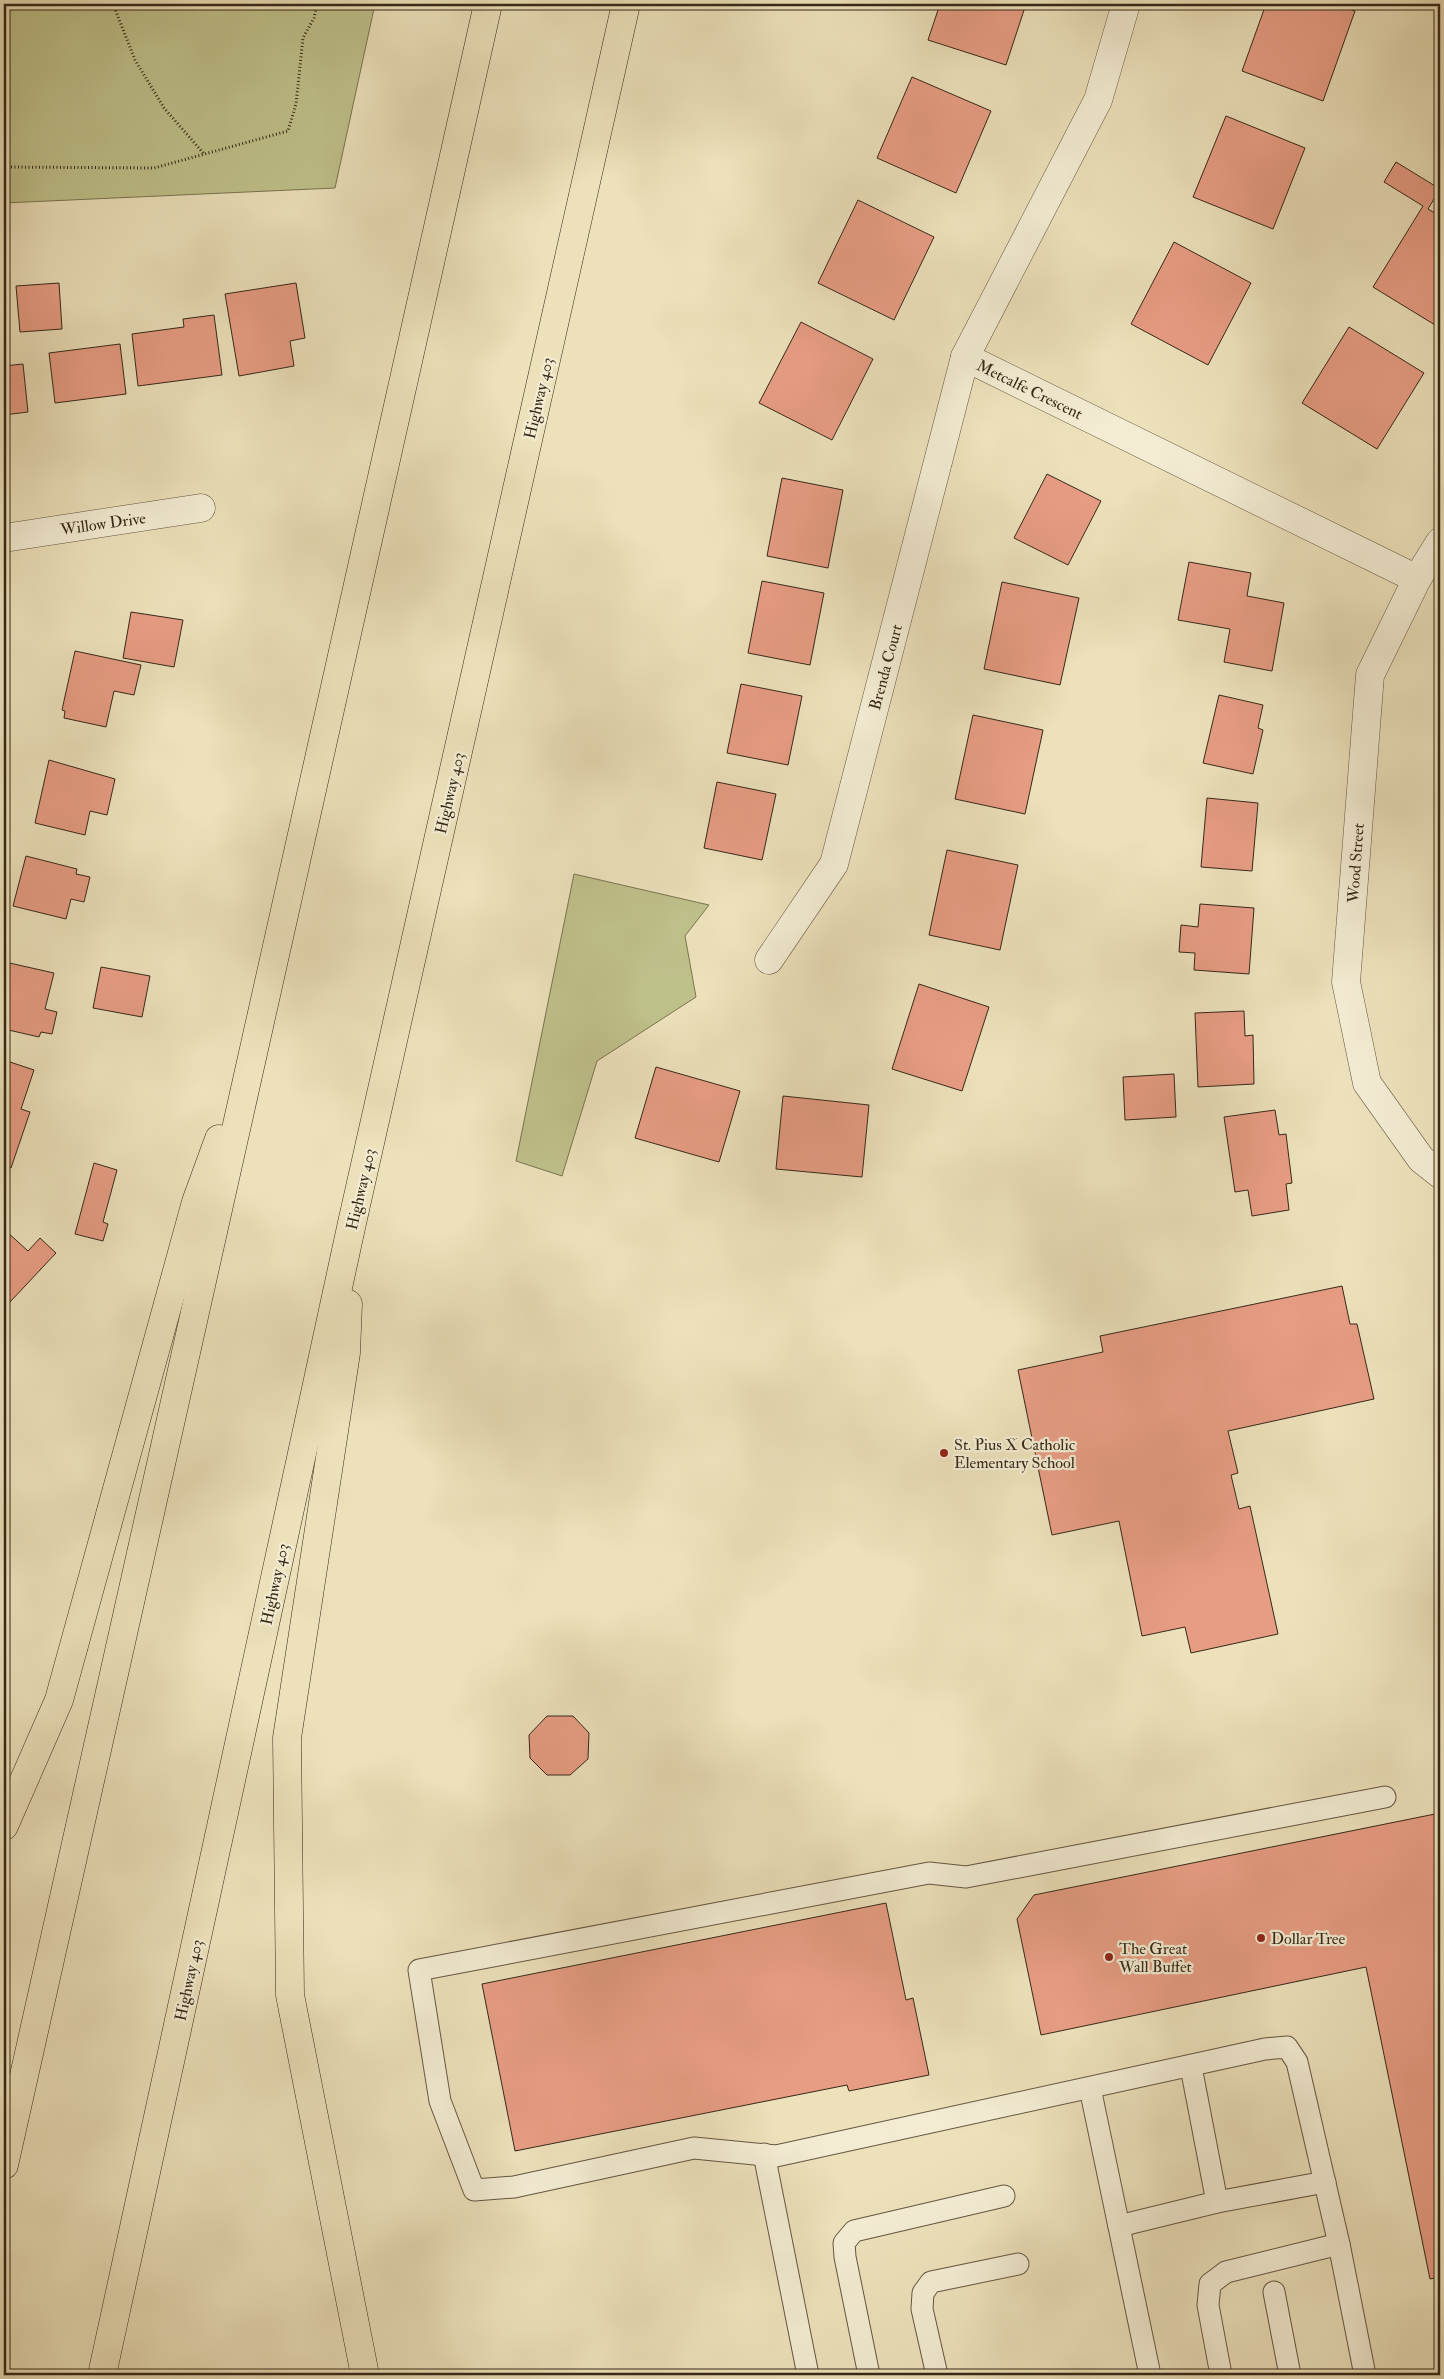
<svg xmlns="http://www.w3.org/2000/svg" width="1444" height="2379" font-family="'IM FELL Double Pica',serif">
<rect width="100%" height="100%" fill="#ece1bb"/>
<filter id="stains"><feTurbulence type="fractalNoise" baseFrequency=".004" numOctaves="4"/><feColorMatrix values="0 0 0 0 .2 0 0 0 0 .09 0 0 0 0 .02 0 0 0 .5 -.17"/></filter>
<radialGradient id="worn" r=".72"><stop offset=".6" stop-color="#630" stop-opacity="0"/><stop offset="1" stop-color="#630" stop-opacity=".3"/></radialGradient>
<g fill="#bfc18b" stroke="#7a7451">
<path d="M4,4h371l-40,184 -331,15z"/>
<path d="M574,874l135,31 -24,31 11,61 -99,64 -35,115 -46,-15z"/>
</g>
<g fill="#e79d84" stroke="#362817">
<path d="M940,4h86l-20,61 -78,-25z"/>
<path d="M1266,4h69l20,7 -32,90 -81,-30z"/>
<path d="M912,77l79,34 -35,82 -79,-35z"/>
<path d="M1226,116l79,32 -32,81 -80,-32z"/>
<path d="M1396,162l44,27 -12,20 12,7v112l-67,-41 50,-81 -39,-24z"/>
<path d="M858,200l76,37 -40,83 -76,-37z"/>
<path d="M1174,242l77,41 -43,82 -77,-41z"/>
<path d="M59,283l3,46 -42,3 -4,-46z"/>
<path d="M296,283l9,55 -15,3 4,25 -55,10 -14,-82z"/>
<path d="M214,315l8,60 -84,11 -6,-52 52,-7 -1,-8z"/>
<path d="M801,322l72,37 -41,81 -73,-37z"/>
<path d="M1349,327l75,46 -47,76 -75,-46z"/>
<path d="M120,344l6,50 -71,9 -6,-50z"/>
<path d="M23,364l5,48 -24,3v-49z"/>
<path d="M1047,474l54,27 -33,64 -54,-27z"/>
<path d="M782,478l61,12 -15,78 -61,-12z"/>
<path d="M1189,562l62,11 -4,23 37,7 -12,68 -48,-9 6,-33 -52,-9z"/>
<path d="M762,581l62,12 -14,72 -62,-12z"/>
<path d="M1002,582l77,16 -19,87 -76,-16z"/>
<path d="M131,612l52,8 -9,47 -51,-9z"/>
<path d="M75,651l66,14 -7,30 -20,-4 -8,36 -42,-9 1,-7 -3,-1z"/>
<path d="M741,684l61,12 -14,69 -61,-12z"/>
<path d="M1219,695l44,10 -5,23 5,2 -10,44 -50,-11z"/>
<path d="M973,715l70,15 -18,84 -70,-15z"/>
<path d="M49,760l66,19 -8,36 -17,-4 -5,24 -50,-12z"/>
<path d="M717,782l59,12 -14,66 -58,-12z"/>
<path d="M1207,798l51,5 -6,68 -51,-4z"/>
<path d="M947,850l71,15 -18,85 -71,-15z"/>
<path d="M26,856l51,13 -1,5 14,3 -6,25 -13,-3 -5,20 -53,-13z"/>
<path d="M1200,904l54,4 -5,66 -55,-4 1,-17 -16,-1 2,-27 17,2z"/>
<path d="M5,962l49,11 -9,36 12,3 -5,22 -11,-2 -2,5 -35,-8z"/>
<path d="M101,967l49,9 -8,41 -49,-9z"/>
<path d="M919,984l70,23 -27,84 -70,-22z"/>
<path d="M1244,1011l1,25 8,-1 1,49 -56,3 -3,-74z"/>
<path d="M4,1060l30,10 -13,39 9,3 -19,56 -7,-2z"/>
<path d="M656,1067l84,24 -21,71 -84,-24z"/>
<path d="M1174,1074l2,43 -51,3 -2,-43z"/>
<path d="M783,1096l86,9 -7,72 -86,-8z"/>
<path d="M1275,1110l4,25 7,-1 6,49 -6,1 3,26 -37,6 -4,-26 -13,2 -11,-75z"/>
<path d="M94,1163l23,7 -14,52 5,2 -5,17 -28,-7z"/>
<path d="M6,1231l22,20 12,-13 16,15 -46,49 -6,-6v-62z"/>
<path d="M1342,1286l8,38h7l17,75 -146,32 10,42 -7,2 8,34 11,-3 28,128 -87,19 -6,-26 -43,9 -23,-115 -67,14 -34,-165 85,-18 -3,-16z"/>
<path d="M547,1716h26l16,17 -1,26 -18,16h-23l-17,-17 -1,-23z"/>
<path d="M1440,1813v464l-10,2 -64,-312 -325,68 -24,-116 17,-24z"/>
<path d="M886,1903l20,97 7,-2 16,77 -80,16 -2,-6 -332,66 -33,-167z"/>
</g>
<g fill="none" stroke-linecap="round" stroke-linejoin="round">
<g stroke="#645640" stroke-width="23">
<g id="lane">
<path d="M1191,2067l26,135"/>
<path d="M1090,2088l60,287"/>
<path d="M764,2154l44,221"/>
<path d="M1119,2226l98,-24 108,-20"/>
<path d="M1274,2292l16,83"/>
<path d="M869,2375l-24,-118 -1,-14 10,-12 150,-35"/>
<path d="M937,2375l-15,-66 1,-16 8,-11 87,-18"/>
<path d="M1221,2375l-13,-70 2,-21 16,-12 113,-28"/>
<path d="M1365,2375l-26,-131 -42,-182 -10,-15 -22,2 -489,107 -82,-8 -180,39 -40,3 -34,-89 -21,-131 510,-97 37,4 419,-80"/>
</g>
</g>
<g stroke="#645640" stroke-width="29">
<g id="street">
<path d="M965,357l452,222"/>
<path d="M4,538l197,-30"/>
<path d="M1440,542l-23,37 -47,96 -24,307 21,101 54,76 19,15"/>
<path d="M769,960l65,-96 131,-507 133,-257 28,-96"/>
</g>
</g>
<g stroke="#362817" stroke-width="29">
<g id="highway">
<path d="M348,1304l-2,49 -59,385 3,257 75,380"/>
<path d="M4,1826l55,-126 137,-498 23,-63"/>
<path d="M4,2165l484,-2161"/>
<path d="M102,2375l250,-1152 274,-1219"/>
</g>
</g>
<g stroke="#362817" stroke-width="3" stroke-dasharray="1 2.5" stroke-linecap="butt">
<path d="M113,4l22,56 29,48 41,47"/>
<path d="M4,167l150,1 134,-37 8,-27 7,-66 11,-20 3,-14"/>
</g>
<use href="#lane" stroke="#f3ecd3" stroke-width="21"/>
<use href="#street" stroke="#f3ecd3" stroke-width="28"/>
<use href="#highway" stroke="#ece1bb" stroke-width="28"/>
</g>
<g fill="#8f2418" stroke="#f3ecd3" stroke-width="2">
<circle cx="944" cy="1453" r="5"/>
<circle cx="1261" cy="1938" r="5"/>
<circle cx="1109" cy="1957" r="5"/>
</g>
<g text-anchor="middle" stroke-width="4.5" stroke-linejoin="round" paint-order="stroke">
<g font-size="16" fill="#362817" stroke="#f3ecd3">
<text transform="translate(1030 389) rotate(26)" y="6">Metcalfe Crescent</text>
<text transform="translate(538 398) rotate(-77)" y="6">Highway 403</text>
<text transform="translate(103 523) rotate(-8)" y="6">Willow Drive</text>
<text transform="translate(885 667) rotate(-75)" y="6">Brenda Court</text>
<text transform="translate(449 793) rotate(-77)" y="6">Highway 403</text>
<text transform="translate(1355 863) rotate(-86)" y="6">Wood Street</text>
<text transform="translate(360 1189) rotate(-77)" y="6">Highway 403</text>
<text transform="translate(274 1584) rotate(-78)" y="6">Highway 403</text>
<text transform="translate(188 1980) rotate(-78)" y="6">Highway 403</text>
</g>
<g font-size="16" fill="#362817" stroke="#f3ecd3" text-anchor="start">
<text x="954" y="1450">St. Pius X Catholic<tspan x="954" dy="18">Elementary School</tspan></text>
<text x="1271" y="1944">Dollar Tree</text>
<text x="1119" y="1954">The Great<tspan x="1119" dy="18">Wall Buffet</tspan></text>
</g>
</g>
<rect width="1444" height="2379" fill="none" stroke="#ece1bb" stroke-width="20"/>
<rect x="5" y="5" width="1434" height="2369" fill="none" stroke="#362817" stroke-width="2.5"/>
<rect x="10" y="10" width="1424" height="2359" fill="none" stroke="#362817"/>
<rect width="100%" height="100%" filter="url(#stains)"/>
<rect width="100%" height="100%" fill="url(#worn)"/>
</svg>
